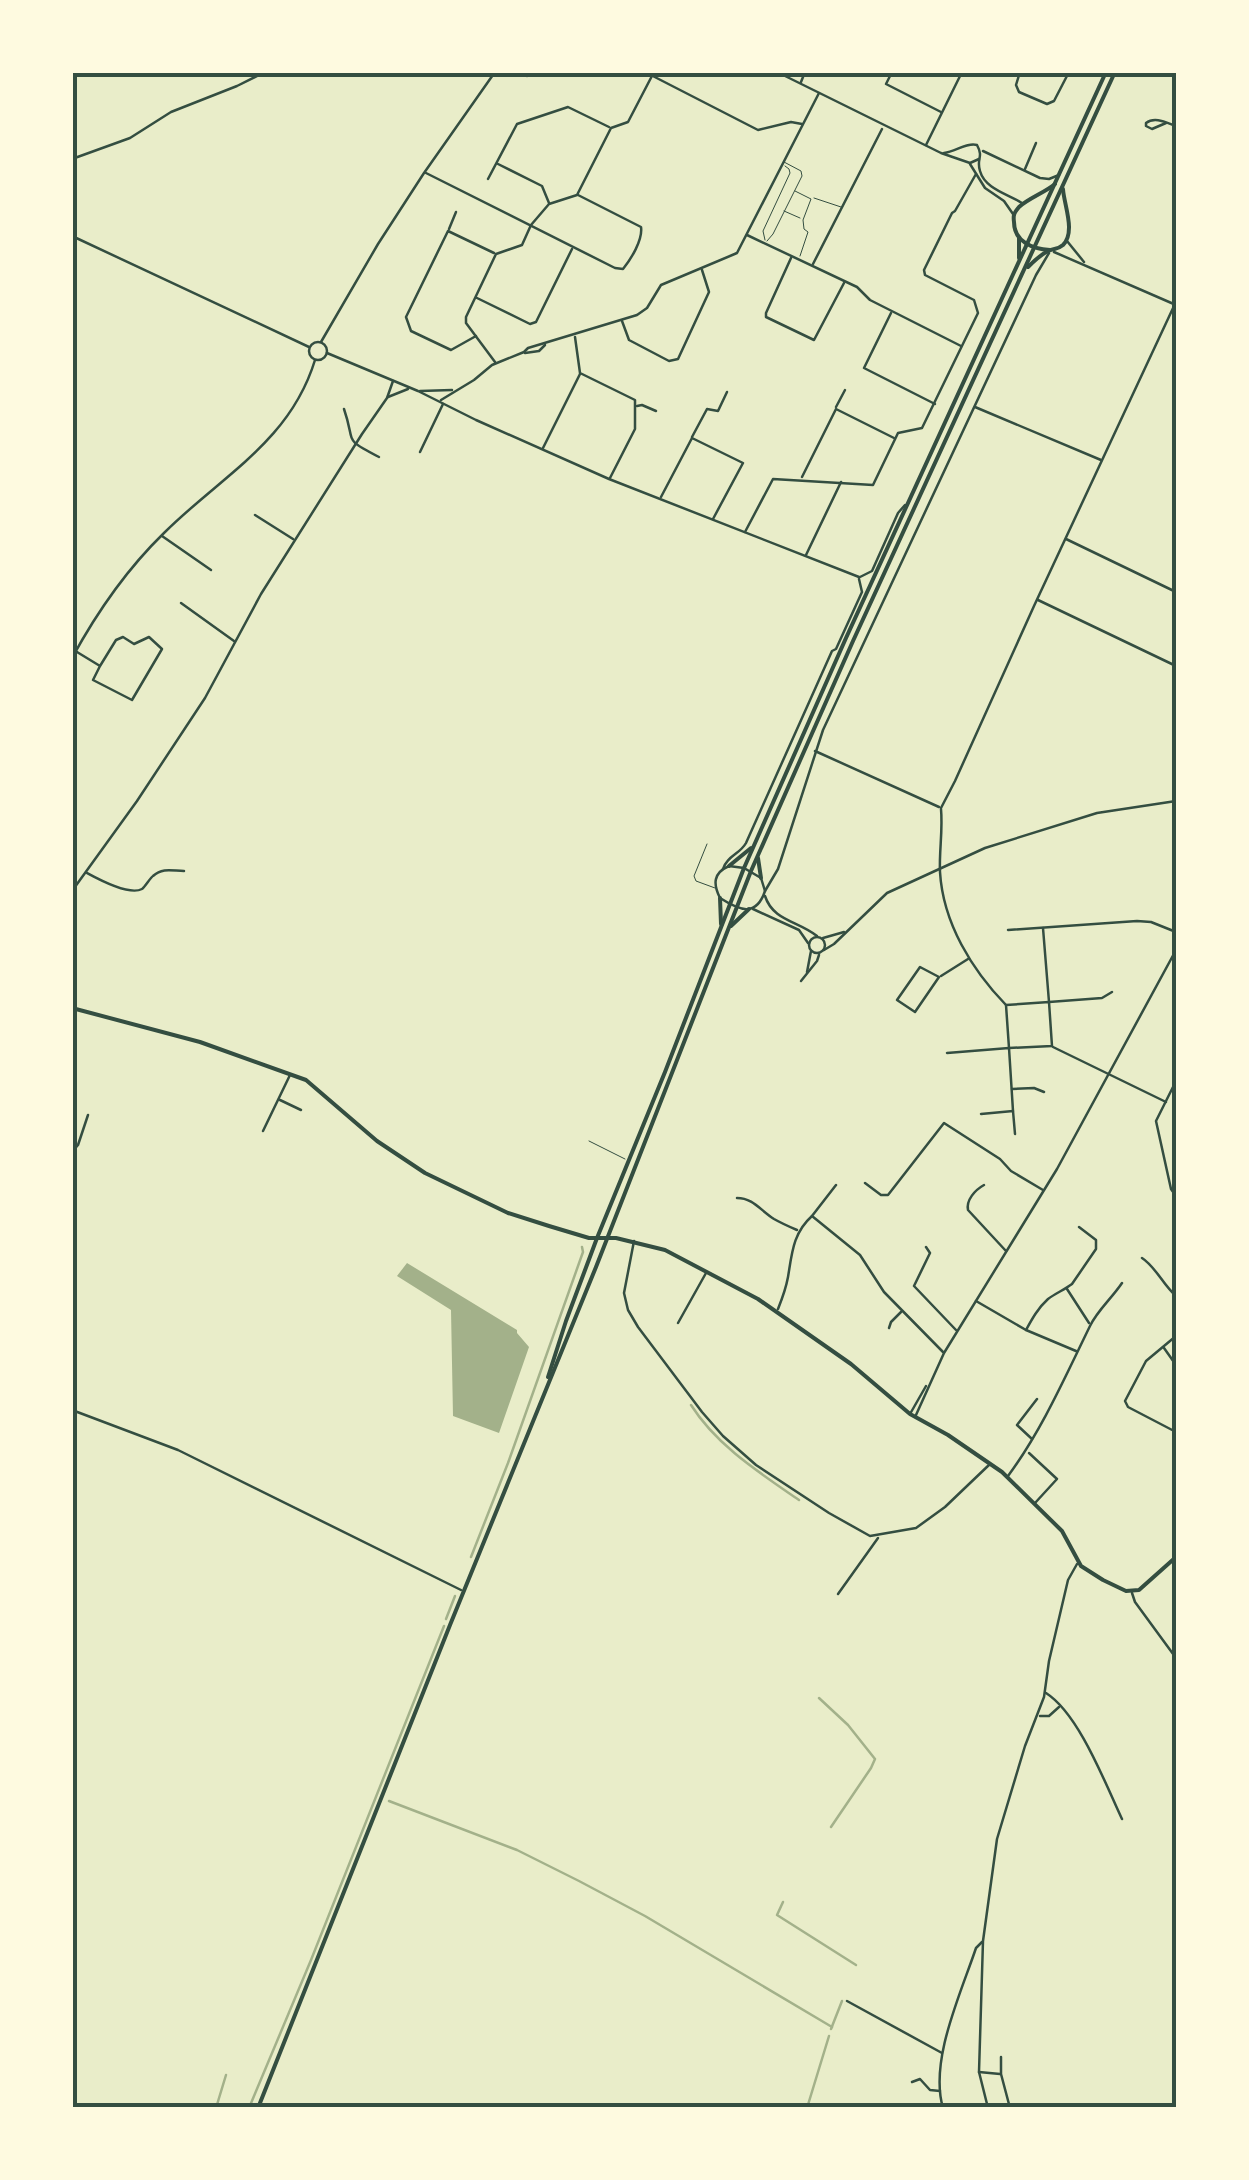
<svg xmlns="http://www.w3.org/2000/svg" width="1249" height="2180" font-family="Commissioner,sans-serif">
<rect width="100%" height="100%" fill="#e9edc9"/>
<path fill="#a3b18a" d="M407,1263l110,67v3l12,14 -30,86 -46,-17 -2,-106 -54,-34z"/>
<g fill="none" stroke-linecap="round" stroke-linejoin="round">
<g stroke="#a3b18a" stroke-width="2.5">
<path d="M691,1405c26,41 69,68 108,95"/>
<path d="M471,1557l37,-94 75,-211 -1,-5"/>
<path d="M446,1619l9,-23"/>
<path d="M819,1698l29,27 27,34 -4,9 -40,59"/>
<path d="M389,1801l128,49 62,31 66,35 187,111"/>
<path d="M783,1902l-6,13 79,50"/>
<path d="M831,2029l11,-28"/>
<path d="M216,2108l10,-33"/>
<path d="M249,2108l62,-148 133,-334"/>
<path d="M807,2108l22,-72"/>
</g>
<g stroke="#344e41" stroke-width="1">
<path d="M765,240l-2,-9 27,-58 -1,-4 -4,-3"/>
<path d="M767,241l6,-7 29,-58 -1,-5 -17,-9"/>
<path d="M707,844l-13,32 2,5 19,7"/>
<path d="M589,1141l36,18"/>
</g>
<g stroke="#344e41" stroke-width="1">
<path d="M795,191l16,8 -8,21 1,9 4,3 -8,24"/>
<path d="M814,198l27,9"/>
<path d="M784,211l16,7"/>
</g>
<g stroke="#344e41" stroke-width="2.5">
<path d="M645,72l113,58 33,-8 11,2"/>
<path d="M777,72l164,81 29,10 9,-4"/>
<path d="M892,72l-6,12 55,28"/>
<path d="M1020,72l-4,13 3,7 28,12 7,-3 15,-29"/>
<path d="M568,75v-3"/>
<path d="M527,76l2,-4"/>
<path d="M801,82l4,-10"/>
<path d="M1166,123l-14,6 -6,-3v-3c9,-7 21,0 30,3"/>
<path d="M926,145l36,-73"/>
<path d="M983,151l57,27 9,1 10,-4"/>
<path d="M944,153c11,-1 23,-11 33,-8 7,13 -1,13 3,26 5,18 28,23 42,32"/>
<path d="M72,159l58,-21 41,-26 66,-26 28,-14"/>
<path d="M498,164l44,22 7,17"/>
<path d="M970,164l15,24 19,13 9,13"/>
<path d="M1025,169l11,-26"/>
<path d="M426,173l189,95 8,1c8,-10 20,-29 18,-42l-63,-32"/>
<path d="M488,179l29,-55 51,-17 41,20"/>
<path d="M449,229l7,-17"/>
<path d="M747,235l110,52 13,13 91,46"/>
<path d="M72,236l237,111"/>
<path d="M1067,241l17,21"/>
<path d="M1054,252l122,53"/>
<path d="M791,258l-25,55v4l48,23 30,-57"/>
<path d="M813,264l69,-135"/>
<path d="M477,298l53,26 6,-2 36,-73"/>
<path d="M891,313l-27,55 71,36"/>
<path d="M622,321l7,19 40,21 9,-2 31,-67 -7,-22"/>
<path d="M476,336l-25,14 -40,-19 -5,-14 42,-86 46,22"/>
<path d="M575,337l5,36 55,27v29l-25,49"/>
<path d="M327,353l91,38 58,29 133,59 250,98"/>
<path d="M525,353l14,-2 6,-6"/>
<path d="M495,362l-29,-39v-6l30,-63 26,-9 9,-20 18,-21 28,-9 34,-67 17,-6 26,-50"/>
<path d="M420,391l32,-1"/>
<path d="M388,397l20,-8"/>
<path d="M441,400l33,-20 18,-15 32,-13 4,-4 109,-33 10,-7 14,-23 76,-32 82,-160"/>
<path d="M637,406l5,-1 14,6"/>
<path d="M836,407l9,-17"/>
<path d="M975,407l126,53"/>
<path d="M344,409c12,35 -2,29 35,48"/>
<path d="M692,437l15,-28 11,2 9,-19"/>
<path d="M543,448l37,-74"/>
<path d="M420,452l23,-48"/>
<path d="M802,477l34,-68 58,29"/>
<path d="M661,497l31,-59 51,25 -30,56"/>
<path d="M255,515l38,24"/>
<path d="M745,532l28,-53 100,6 25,-52 24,-5 56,-115 -4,-13 -49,-25 -1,-5 28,-57 3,-2 21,-37"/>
<path d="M162,536l49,34"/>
<path d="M1066,539l110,53"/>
<path d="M806,555l35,-73"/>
<path d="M860,577l12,-6 26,-58 7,-8"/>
<path d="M1038,600l138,66"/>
<path d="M181,603l53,38"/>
<path d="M77,652l23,14 -7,14 39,20 30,-51 -13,-12 -15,7 -11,-7 -7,3 -16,26"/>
<path d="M815,751l124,56"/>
<path d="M941,808l14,-27 79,-175 140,-300"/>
<path d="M941,809c2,21 -2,42 -1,63 3,51 32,98 66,133"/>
<path d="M729,866l15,2 17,10 4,13c-9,27 -26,19 -45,7 -7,-14 -7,-25 9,-32z"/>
<path d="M723,869c4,-13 17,-15 23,-26l86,-192 4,-2 26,-57 -3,-13"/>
<path d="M87,873c11,6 42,23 55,16 2,-1 9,-12 11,-13 10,-9 20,-5 31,-5"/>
<path d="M72,891l65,-90 68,-103 56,-104 101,-160 25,-36 6,-17"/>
<path d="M765,891l13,-22 45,-139 213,-455 13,-22"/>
<path d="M765,896c8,25 34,25 52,40"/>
<path d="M753,909l46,21 9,13"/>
<path d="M1043,928l6,74 53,-4 10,-6"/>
<path d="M1008,930l129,-9 14,1 25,10"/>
<circle cx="817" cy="945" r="8"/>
<path d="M823,938l21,-6"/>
<path d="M824,950l10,-6 53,-51 98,-45 112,-35 79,-12"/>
<path d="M920,967l19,10 -24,35 -18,-12z"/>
<path d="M807,972l4,-21"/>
<path d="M941,976l27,-17"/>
<path d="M801,981l16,-20 2,-6"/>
<path d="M1049,1002l3,44 -43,2 -3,-43z"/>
<path d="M1053,1047l113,55"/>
<path d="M947,1053l62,-5 4,63"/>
<path d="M1176,1081l-20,40 15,68 5,7"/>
<path d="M1012,1089l22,-1 10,4"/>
<path d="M280,1100l21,10"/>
<path d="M981,1114l32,-3 2,23"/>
<path d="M263,1131l27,-56"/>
<path d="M72,1152l6,-7 10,-30"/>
<path d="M865,1183l16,12h7l56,-72 56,36 11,12 32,19"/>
<path d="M836,1185l-24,31 48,39 24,37 59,60"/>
<path d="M984,1185c-9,5 -18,15 -16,25l38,41"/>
<path d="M737,1198c16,0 23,12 37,21 7,4 16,8 23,11"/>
<path d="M634,1241l-10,52 4,17 10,17 64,85 21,24 33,29 73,48 41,23 46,-8 29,-21 45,-43"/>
<path d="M926,1247l4,6 -16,33 42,44"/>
<path d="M1142,1258c14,9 21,27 34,38"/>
<path d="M1067,1289l22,34"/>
<path d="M976,1301l50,29 50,21"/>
<path d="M778,1309c4,-10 8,-21 10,-32 4,-24 5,-44 24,-61"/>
<path d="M678,1323l28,-50"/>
<path d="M889,1328l2,-6 10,-10"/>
<path d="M1026,1330c6,-11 12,-22 22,-31 8,-6 16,-9 24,-15l24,-35v-9l-17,-13"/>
<path d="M1176,1336l-30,25 -21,40 3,6 48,25"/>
<path d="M1164,1348l12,17"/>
<path d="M72,1410l106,40 283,140"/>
<path d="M910,1414l16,-28"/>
<path d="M916,1415l28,-62 113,-184 119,-219"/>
<path d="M1032,1439l-15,-14 20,-26"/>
<path d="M1029,1453l28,26 -22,24"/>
<path d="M1008,1476c34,-46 57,-99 82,-150 7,-15 22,-28 32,-43"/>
<path d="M1132,1593l3,9 41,56"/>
<path d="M838,1594l40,-56"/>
<path d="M1046,1693c33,21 59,90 76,126"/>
<path d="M1040,1716h9l10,-9"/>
<path d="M847,2001l95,52"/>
<path d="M1001,2057v17l9,34"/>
<path d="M979,2072l21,2"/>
<path d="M912,2082l8,-3 10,11 10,1"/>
<path d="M943,2108c-14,-47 18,-115 33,-160l6,-6"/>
<path d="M988,2108l-9,-36 4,-131 14,-102 28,-93 19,-49 5,-36 19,-81 9,-16"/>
</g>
<g stroke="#344e41" stroke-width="2.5">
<circle cx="318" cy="351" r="9"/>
<path d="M321,342l57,-98 46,-71 71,-101"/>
<path d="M72,658c25,-46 55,-89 92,-125 57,-57 126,-91 151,-173"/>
</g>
<path stroke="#344e41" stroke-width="4" d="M72,1008l128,34 106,38 71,61 48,32 83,40 41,13 40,12h27l49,12 93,49 93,65 59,50 38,21 54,37 60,59 19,35 22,14 23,11 13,-1 37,-33"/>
<g stroke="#344e41" stroke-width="4">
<path d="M1019,238v20"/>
<path d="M1050,250c-17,-1 -36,-8 -36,-28 -1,-7 0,-9 5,-15 10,-9 25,-14 36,-23"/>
<path d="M1028,267c6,-6 12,-12 20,-16 7,-3 9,-1 15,-6 13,-13 1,-40 0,-56"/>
<path d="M758,858l3,20"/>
<path d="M729,866l22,-18"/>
<path d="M720,898l1,26"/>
<path d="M731,926l18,-17"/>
<path d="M548,1377l18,-56 31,-83 68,-166 79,-204 102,-230 260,-566"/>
<path d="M258,2108l192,-483 146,-358 155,-396 102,-230 262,-569"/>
</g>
</g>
<rect width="1249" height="2180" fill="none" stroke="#fefae0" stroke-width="150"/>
<rect x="75" y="75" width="1099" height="2030" fill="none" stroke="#344e41" stroke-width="4"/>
</svg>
